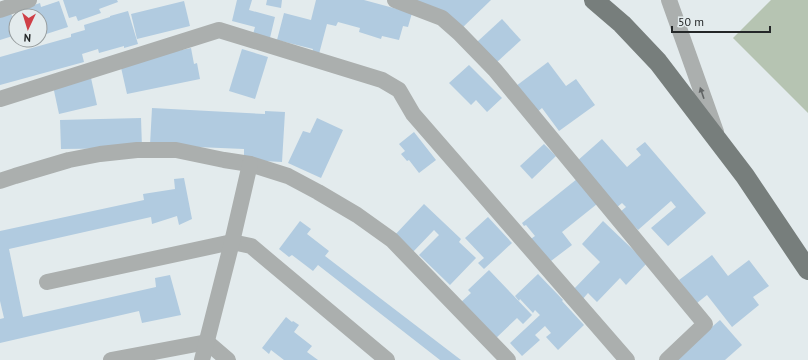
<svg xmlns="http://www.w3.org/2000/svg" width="808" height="360" font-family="'PT Sans',sans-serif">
<rect width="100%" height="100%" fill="#e3ebed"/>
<path fill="#b6c4b2" d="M771,0h37v113l-75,-75z"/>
<g fill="#b1cbe0">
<path d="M63,0h54l1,2 -19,7 2,4 -23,8 -2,-5 -7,2z"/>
<path d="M237,0h15l-3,10 26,7 -6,25 -17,-4 3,-11 -23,-6z"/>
<path d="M267,0h15l-1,8 -15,-3z"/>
<path d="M316,0h48l48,13 -4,14 -5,-1 -4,14 -17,-4 -1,3 -22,-7 1,-4 -22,-6 -2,4 -9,-2 -8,30 -7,-2 1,-3 -36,-9 7,-27 27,7z"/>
<path d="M409,0h82l-30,29z"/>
<path d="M59,1l9,26 -28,9v-20h-16l-2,-7 18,-6 1,4z"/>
<path d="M184,1l6,25 -53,13 -6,-25z"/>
<path d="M128,11l10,33 -14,4v-2l-25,7 -1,-4 -16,5 2,8 -84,23v-28l71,-20v-3l14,-4 -1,-5 26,-8v-1z"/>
<path d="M11,13l5,15v7l-16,5v-24z"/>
<path d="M502,19l19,21 -25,23 -19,-21z"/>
<path d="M191,48l3,16 3,-1 3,16 -73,15 -7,-31z"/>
<path d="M242,49l26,8 -13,42 -26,-8z"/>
<path d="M548,62l18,24 10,-7 19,26 -36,26 -17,-23 -6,5 -20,-27z"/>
<path d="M469,65l33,33 -15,14 -11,-12 -5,5 -22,-22z"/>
<path d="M91,78l6,27 -38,9 -6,-28z"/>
<path d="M152,108l113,6v-3l20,1 -3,50 -38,-2v-11l-94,-4z"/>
<path d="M141,118l1,30 -81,1 -1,-29z"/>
<path d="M317,118l26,12 -22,48 -33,-15 15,-32 7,2z"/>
<path d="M414,132l22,28 -17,13 -10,-13 -2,1 -6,-7 4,-3 -6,-7z"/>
<path d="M602,139l25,28 14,-12 -5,-6 9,-7 61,71 -38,33 -17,-18 25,-21 -5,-6 -33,29 -18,-18 6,-5 -4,-4 -6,5 -40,-46z"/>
<path d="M544,144l12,12 -24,23 -12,-13z"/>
<path d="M184,178l8,41 -13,6 -2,-9 -25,8 -1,-7 -142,32 14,68 133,-30 -1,-9 15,-3 11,40 -39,8 -3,-12 -139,32v-24l4,-1 -4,-17v-70l144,-31 -1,-6 32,-5 -1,-10z"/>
<path d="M577,179l20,25 -35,28 10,13 -25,19 -19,-23 7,-5 -9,-11 -2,1 -2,-3z"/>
<path d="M424,204l37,35 -2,3 17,16 -26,27 -31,-30 20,-20 -5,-5 -23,24 -18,-17z"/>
<path d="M488,217l24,26 -28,26 -6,-6 6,-5 -19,-20z"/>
<path d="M300,221l11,8 -4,5 22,17 -4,5 136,104h-21l-122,-95 -5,6 -21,-16 -3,2 -10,-8z"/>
<path d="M603,221l44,42 -21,22 -6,-7 -23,24 -9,-9 -7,8 -10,-9 29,-30 -18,-18z"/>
<path d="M712,255l16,21 21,-16 20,26 -16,11 6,8 -27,22 -25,-32 -10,8 -18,-23z"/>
<path d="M489,270l43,45 -9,9 -6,-6 -23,22 -35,-36 12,-11 -3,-3z"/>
<path d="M538,274l25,26 -1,1 22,24 -26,25 -12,-13 5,-4 -6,-7 -10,9 5,5 -18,16 -12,-13 30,-28 -5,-5 -2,3 -13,-14 -1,2 -4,-5z"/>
<path d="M286,317l6,5 1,-1 6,4 -5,7 18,14 -5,6 11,8h-34l-13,-10 -2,4 -7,-6z"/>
<path d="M720,320l22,25 -17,15h-52z"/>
</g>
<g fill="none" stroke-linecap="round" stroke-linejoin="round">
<g stroke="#abafae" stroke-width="16">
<path d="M395,0l47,18 17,15 36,37 210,254 -38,36"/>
<path d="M669,0l47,132"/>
<path d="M0,10l29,-10"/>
<path d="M0,99l219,-69 163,50 17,10 14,24 214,246"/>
<path d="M0,181l15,-5 54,-16 31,-6 37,-4h39l48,10 26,4 38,12 30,16 39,23 35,25 116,120"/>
<path d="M47,282l185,-40 19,4 136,114"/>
<path d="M111,360l96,-18 21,18"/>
<path d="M202,360l30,-118 18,-78"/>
</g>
<path stroke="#777e7c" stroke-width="20" d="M594,0l28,24 36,38 87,114 63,94"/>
</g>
<defs><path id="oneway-solid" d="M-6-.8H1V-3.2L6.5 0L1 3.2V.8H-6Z"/></defs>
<use fill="#616464" href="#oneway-solid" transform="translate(702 93) rotate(-109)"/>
<g transform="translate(28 28) rotate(184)"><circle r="19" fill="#e3ebed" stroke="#979d9e"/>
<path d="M0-3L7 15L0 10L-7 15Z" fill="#cf3f47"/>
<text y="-6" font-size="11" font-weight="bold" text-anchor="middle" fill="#242728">N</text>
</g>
<path d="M672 26v6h98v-6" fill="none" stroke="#242728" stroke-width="2"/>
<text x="678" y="26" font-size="12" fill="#242728" stroke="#e3ebed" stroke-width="3" paint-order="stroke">50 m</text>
</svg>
